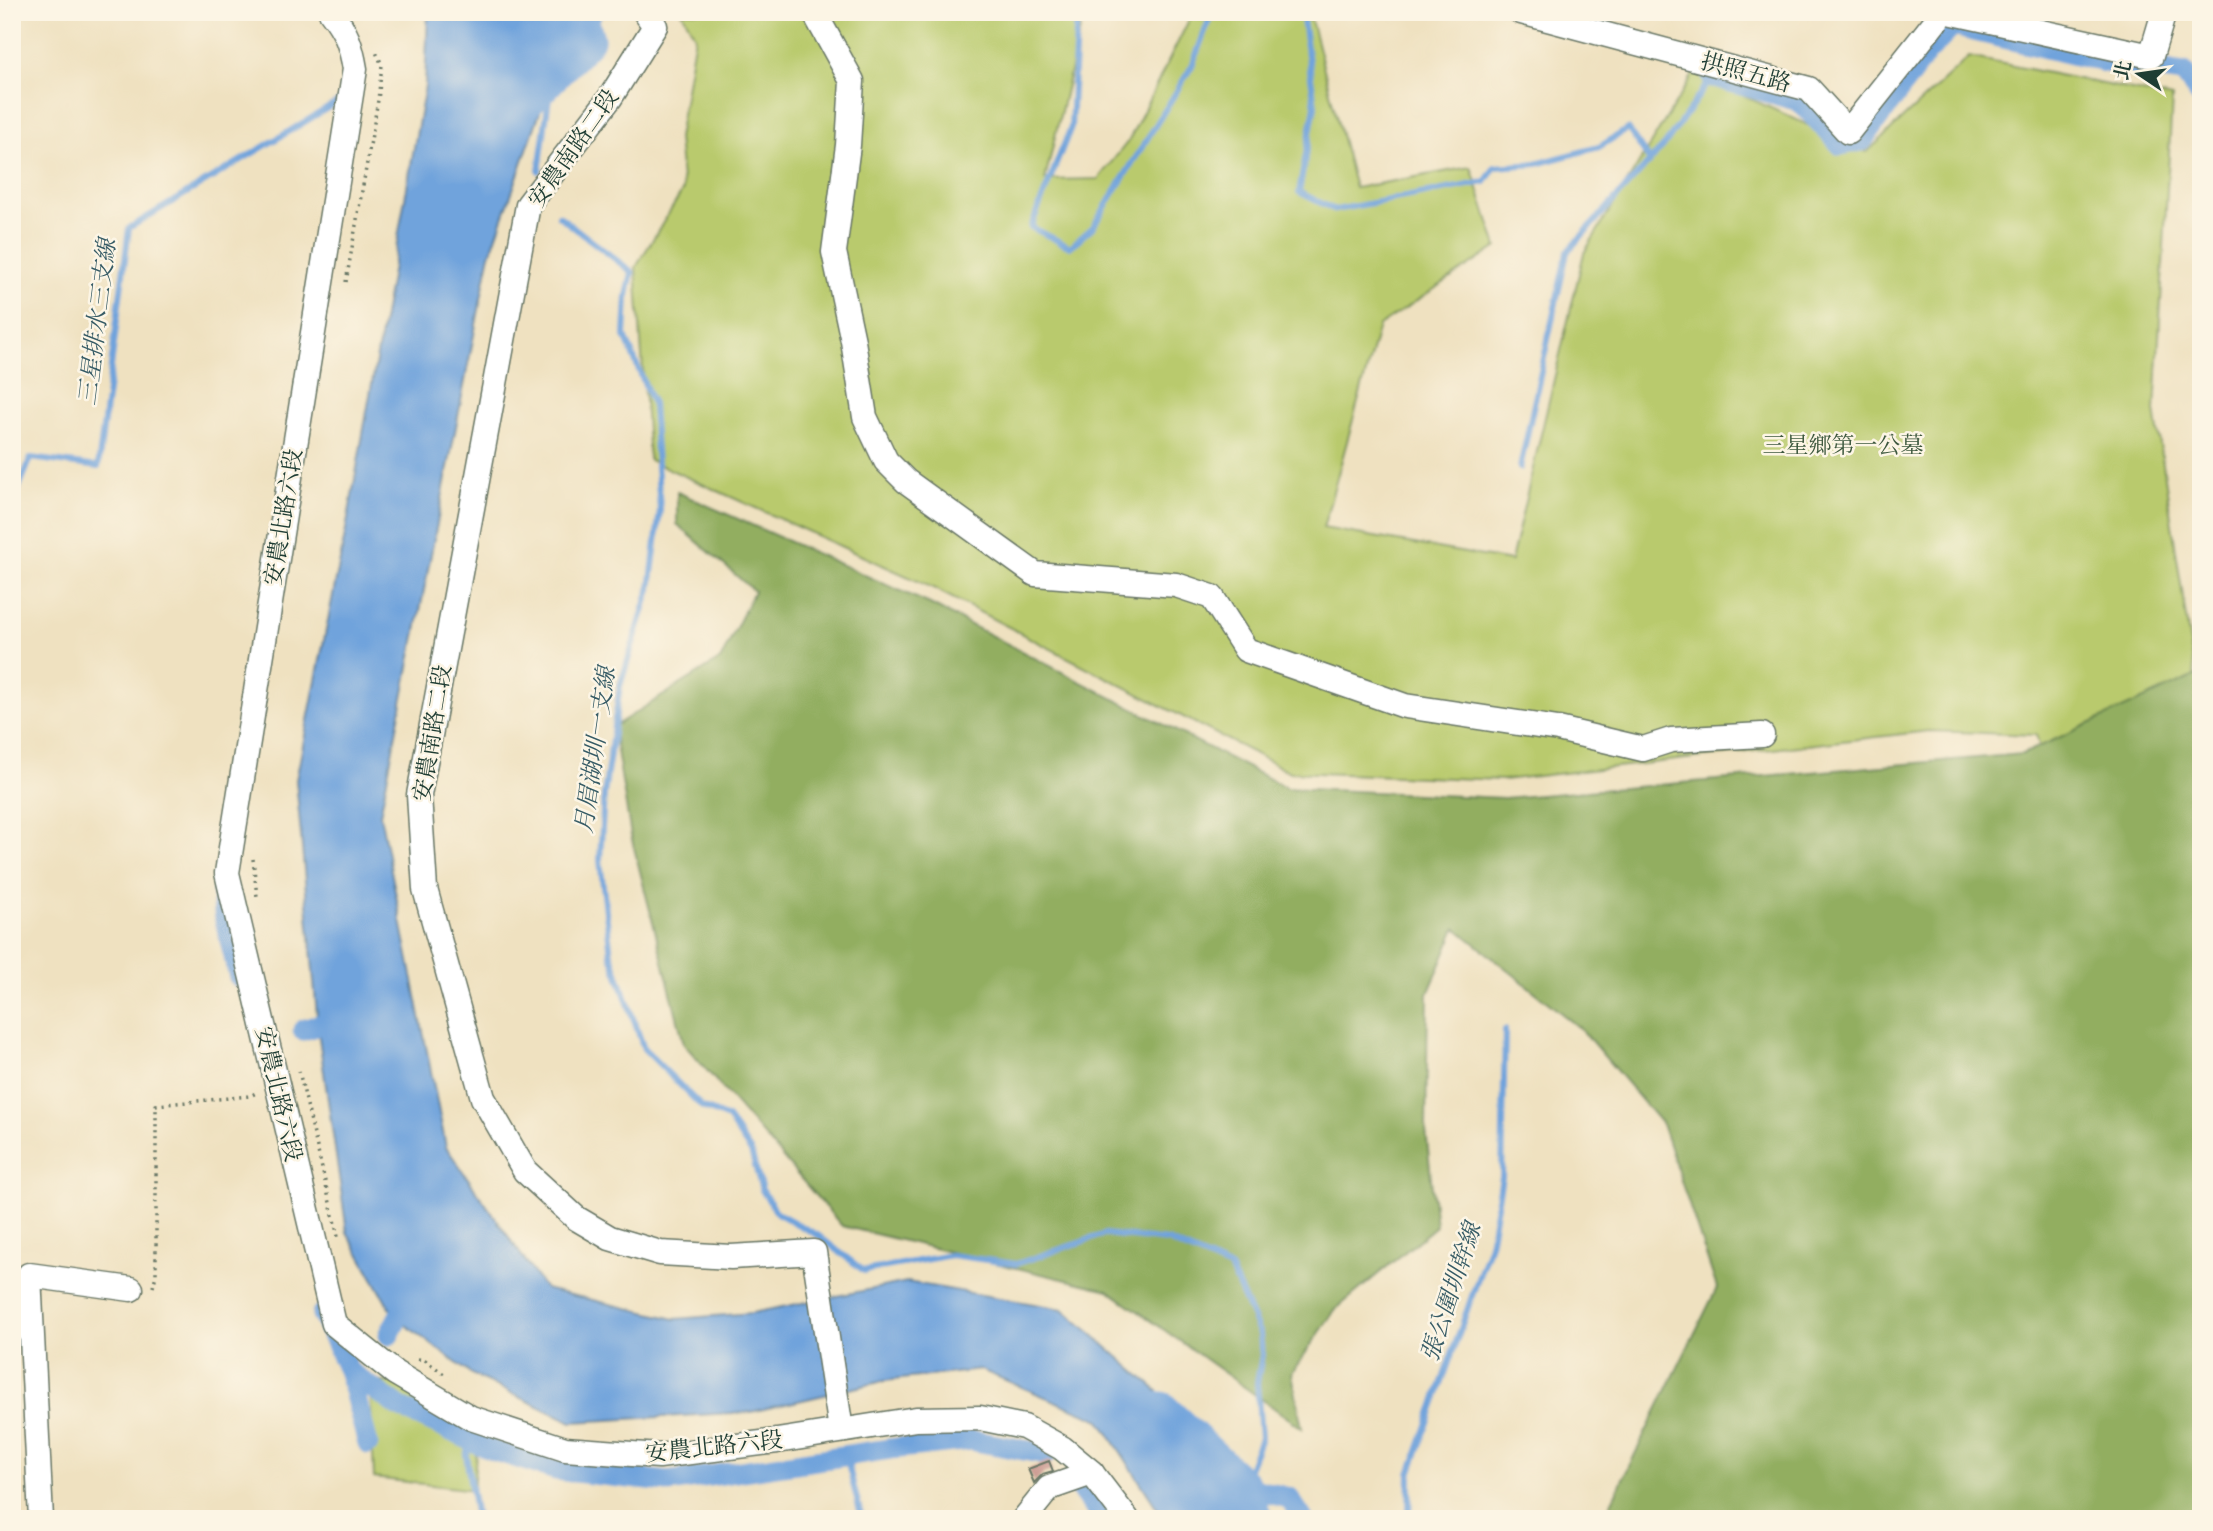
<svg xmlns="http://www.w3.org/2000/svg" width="2213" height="1531" font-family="'EB Garamond','Noto Serif TC',serif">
<rect width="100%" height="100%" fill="#fcf5e5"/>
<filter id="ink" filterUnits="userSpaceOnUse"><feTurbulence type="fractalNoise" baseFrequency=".0143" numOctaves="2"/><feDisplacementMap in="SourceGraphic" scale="14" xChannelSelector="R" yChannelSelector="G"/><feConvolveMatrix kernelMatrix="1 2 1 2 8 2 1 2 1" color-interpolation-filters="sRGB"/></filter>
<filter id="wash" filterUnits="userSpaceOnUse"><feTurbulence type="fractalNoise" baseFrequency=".00686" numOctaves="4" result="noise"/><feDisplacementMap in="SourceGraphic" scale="28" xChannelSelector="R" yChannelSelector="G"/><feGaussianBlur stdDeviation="1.57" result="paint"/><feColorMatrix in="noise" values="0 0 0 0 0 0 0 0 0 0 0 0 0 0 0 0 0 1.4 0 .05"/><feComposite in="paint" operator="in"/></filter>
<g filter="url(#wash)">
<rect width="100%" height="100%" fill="#efe1c0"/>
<g fill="#b9ca6d" stroke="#6c8450" stroke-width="2">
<path d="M682,12h402l-39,168 53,-1 31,-39 64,-128h116l46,176 116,-21 26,80 -118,79 -56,202 188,33 73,-308 110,-180 173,79 102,-95 203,41 -17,313 46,307 -79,289 -86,-272 -107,-4 -426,49 -213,-8 -359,-185 -282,-127 -13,-193 47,-77 -5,-52 17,-102z"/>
<path d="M390,1381l88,49 -5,60 -99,-12 -4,-94z"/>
</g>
<path fill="#92ae60" stroke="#58764a" stroke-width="2" d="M677,492l253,112 357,184 217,10 519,-44 178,-81v846h-598l114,-231 -55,-164 -80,-94 -126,-102 -28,66 -2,136 10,96 -101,84 -43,63 10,55 -194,-138 -266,-64 -158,-182 -53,-208 -18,-109 108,-68 33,-68 -77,-67z"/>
<path fill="#70a3dc" stroke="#487088" stroke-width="2" d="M428,12h147l-86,246 -109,557 66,332 99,142 130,30 77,-6 155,-31 156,27 105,91 77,119h-81l-64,-99 -119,-50 -97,11 -133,31 -179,10 -101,-48 -76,-57 -48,-85 -28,-194 -23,-258 49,-245 80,-449z"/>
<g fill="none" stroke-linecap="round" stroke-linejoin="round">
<g stroke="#70a3dc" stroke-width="6">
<path d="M1077,12l-6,115 -40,100 39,20 23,-20 99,-161 20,-54"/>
<path d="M1302,12l13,94 -16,86 36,18 150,-28 10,-15 41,-3 63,-17 29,-18 22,32 16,-18 46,-66"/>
<path d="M586,39l15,-27"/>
<path d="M539,171l13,-96"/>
<path d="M559,216l73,56 -5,24 -2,40 28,68 7,106 -10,79 -30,97 -16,108 -4,66 11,95 33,94 58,58 26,11 23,34 11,38 15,23 42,23 45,35 87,-16 65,9 89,-30 63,7 62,27 30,66 2,21 -5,28 4,55 -19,48"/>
<path d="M1520,468l47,-216 83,-91"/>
<path d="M12,504l19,-46 67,9 31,-239 212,-128"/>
<path d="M472,1441l-6,14 10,64"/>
<path d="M846,1456l16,63"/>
<path d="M1409,1519l1,-45 80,-230 12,-67 3,-147"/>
</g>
<g stroke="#70a3dc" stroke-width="21">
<path d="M1712,77l87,24 42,44 21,-4 64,-87 27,-28 152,36 79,11 17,23"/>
<path d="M222,892l3,28 14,57"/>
<path d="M303,1030l41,-13"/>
<path d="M322,1314l27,58 52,36 91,42 64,20 112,12 222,-33 80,-9 76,14"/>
<path d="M389,1335l22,-42"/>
<path d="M349,1372l19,72"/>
<path d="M1242,1486l47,12 14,21"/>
<path d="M1079,1487l24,32"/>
</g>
<g stroke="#70a3dc" stroke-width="37">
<path d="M519,108l67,-69 -8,-27"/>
<path d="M1161,1410l81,76 12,33"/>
</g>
</g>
<g id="blocks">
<path fill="#ca9990" d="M1049,1461l4,10 -10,3 -9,9 -6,-14z"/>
</g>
</g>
<g filter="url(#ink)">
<use href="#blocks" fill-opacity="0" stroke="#687665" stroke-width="2"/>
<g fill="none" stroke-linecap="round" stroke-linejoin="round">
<g stroke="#687665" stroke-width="27">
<g id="minor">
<path d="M331,12c15,19 20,33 24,57l-128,804 107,451 61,49 76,45 94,31 94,7 118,-15 139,-22 64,-1 44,9 38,21 29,24 36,47"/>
<path d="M645,12l10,14 -45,72 -82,107 -109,590 6,94 58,209 42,73 51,47 34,20 50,15 71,4 83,-5 27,178"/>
<path d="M814,12l38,69 -4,64 -14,107 19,89 12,76 21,44 20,20 129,93 141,11 36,12 34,53 159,56 153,23 85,20 28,-9 91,-5"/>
<path d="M1521,12l288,77 39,43 95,-120"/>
<path d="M1949,12l202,44 13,-44"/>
<path d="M41,1519l-12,-244 102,14"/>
<path d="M1024,1519l25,-31 43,-15"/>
</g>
</g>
<g stroke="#687665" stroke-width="3.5" stroke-dasharray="2 5" stroke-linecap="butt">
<path d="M346,282l32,-182 4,-35 -6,-13"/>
<path d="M253,859l4,38"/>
<path d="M299,1071l40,170"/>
<path d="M153,1287l3,-12v-170l94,-9 6,-3"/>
<path d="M418,1359l7,1 19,14"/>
</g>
<use href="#minor" stroke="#fff" stroke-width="24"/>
</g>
</g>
<g text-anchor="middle" stroke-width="5" stroke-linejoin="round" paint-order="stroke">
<g font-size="23" fill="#1f3d34" stroke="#fcf5e5">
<text transform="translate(1746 72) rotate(15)" y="8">拱照五路</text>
<text transform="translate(573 148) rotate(-55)" y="8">安農南路二段</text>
<text transform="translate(283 517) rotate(-81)" y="8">安農北路六段</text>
<text transform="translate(432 733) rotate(-81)" y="8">安農南路二段</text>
<text transform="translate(279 1094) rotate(77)" y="8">安農北路六段</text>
<text transform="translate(714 1446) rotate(-6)" y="8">安農北路六段</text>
</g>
<g font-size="23" fill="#3e593f" stroke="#fcf5e5">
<text x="1843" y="453">三星鄉第一公墓</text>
</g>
<g font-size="24" font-style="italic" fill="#375c66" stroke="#fcf5e5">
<text transform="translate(97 322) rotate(-83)" y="8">三星排水三支線</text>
<text transform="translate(595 750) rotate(-82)" y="8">月眉湖圳一支線</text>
<text transform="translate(1451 1292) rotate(-72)" y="8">張公圍圳幹線</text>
</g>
</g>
<rect width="2213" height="1531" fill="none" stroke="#fcf5e5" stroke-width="42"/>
<g transform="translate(2139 74) rotate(283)" stroke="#fcf5e5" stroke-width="5" paint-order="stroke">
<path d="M0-5L12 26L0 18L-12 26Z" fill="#1f3d34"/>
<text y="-10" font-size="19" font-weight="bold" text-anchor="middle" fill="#1f3d34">北</text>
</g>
</svg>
